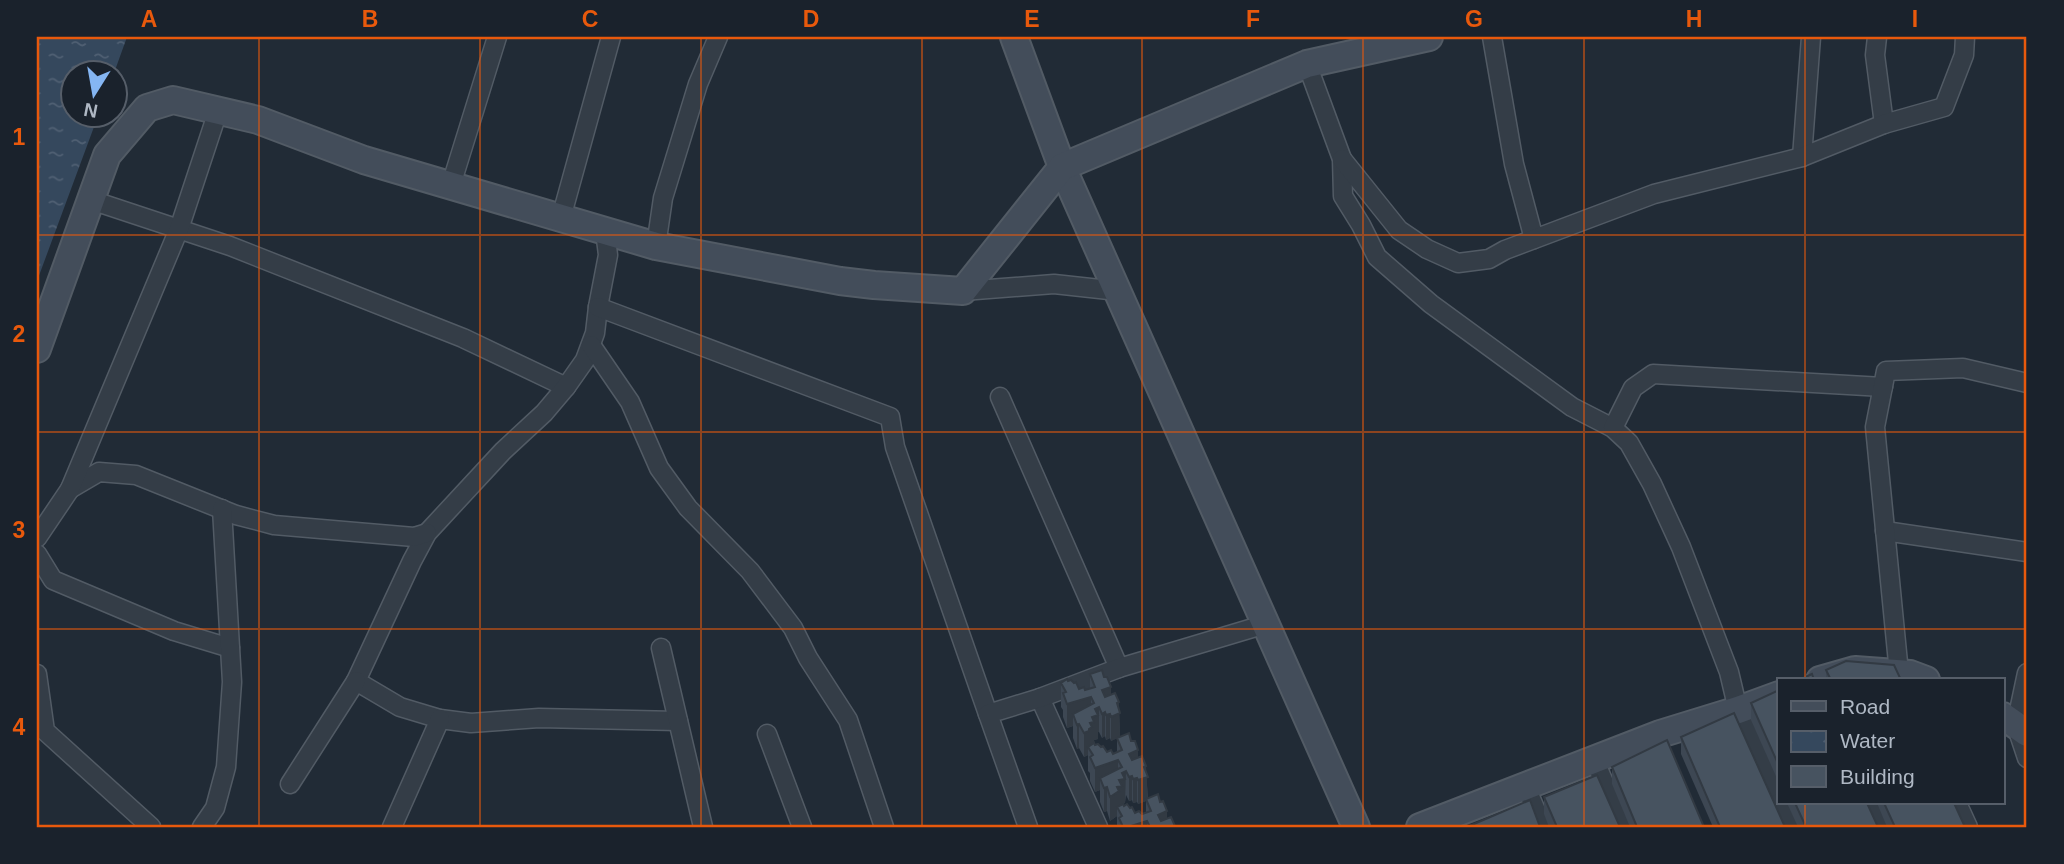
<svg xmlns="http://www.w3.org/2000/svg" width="2064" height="864" font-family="Arial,sans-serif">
<defs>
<pattern id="water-ripples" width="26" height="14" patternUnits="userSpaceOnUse" patternTransform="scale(1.75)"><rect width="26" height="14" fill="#35485d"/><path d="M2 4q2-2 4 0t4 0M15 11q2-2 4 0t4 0" fill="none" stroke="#506073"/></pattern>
</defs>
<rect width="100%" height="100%" fill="#212b36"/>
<path fill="url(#water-ripples)" d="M37,37h90l-13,36 -40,1v42h24l-61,165z"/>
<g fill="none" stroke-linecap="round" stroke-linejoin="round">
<g stroke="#525b65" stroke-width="21">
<g id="street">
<path d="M1492,37l22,127 20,75"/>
<path d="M1877,37l-2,18 9,69"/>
<path d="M1307,64l35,95 1,37 18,29 16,32 54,47 141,103 41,21 16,15 23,41 29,63 48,125 9,38 41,92"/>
<path d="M1802,157l9,-120"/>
<path d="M1342,159l57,71 28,19 31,14 31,-4 16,-9 149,-56 148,-37 82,-33 60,-17 20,-52 1,-18"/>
<path d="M451,185l46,-148"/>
<path d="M91,200l139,46 233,92 103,49"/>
<path d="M561,218l50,-181"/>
<path d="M605,231l3,24 -10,52 -3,26 -10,27 -19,27 -22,26 -41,38 -76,82 -15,28 -56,120 44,26 40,12 31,4 68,-5 139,3"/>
<path d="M656,246l7,-48 35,-114 20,-47"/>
<path d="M963,291l91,-7 64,7"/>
<path d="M598,307l292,110 5,30 93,267"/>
<path d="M591,345l39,57 29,66 29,40 62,63 43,57 15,30 40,62 36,107"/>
<path d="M1000,397l119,271"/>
<path d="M1613,428l20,-40 20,-14 230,13"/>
<path d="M70,489l29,-17 37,3 100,40 38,10 140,12 13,-4"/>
<path d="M1885,531l142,21"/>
<path d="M37,538l33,-49 109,-260 39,-118"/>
<path d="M37,554l16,26 121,51 56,17"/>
<path d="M661,648l42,179"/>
<path d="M2027,673l-11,52 11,33"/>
<path d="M37,674l8,57 106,96"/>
<path d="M1902,680l-3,-7 -24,-246 11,-56 77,-3 64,15"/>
<path d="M1040,698l58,129"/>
<path d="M767,734l35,93"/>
<path d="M1594,759l29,68"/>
<path d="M290,784l66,-103"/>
<path d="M1526,787l17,40"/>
<path d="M1779,803l11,24"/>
<path d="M1870,803l11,24"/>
<path d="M1957,803l11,24"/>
<path d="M202,827l13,-19 11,-41 6,-85 -10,-173"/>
<path d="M392,827l48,-108"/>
<path d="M1028,827l-40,-113 52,-16 79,-30 147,-44"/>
</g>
</g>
<g stroke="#525b65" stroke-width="30">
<g id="secondary">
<path d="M1014,37l48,130 294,660"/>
<path d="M37,349l70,-194 40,-47 26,-8 85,20 106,40 292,86 184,35 34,4 89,6 99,-124 245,-103 122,-27"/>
<path d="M1820,680l35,-10 55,4 16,6"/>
<path d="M2003,716l24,17"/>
<path d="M1420,827l240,-93 78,-24 41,-15"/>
</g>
</g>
<use href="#street" stroke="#343d47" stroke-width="18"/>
<use href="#secondary" stroke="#434d5a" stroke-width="26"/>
</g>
<g fill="#3d4753" fill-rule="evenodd">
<path d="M1826,670l75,10h-75z"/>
<path d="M1090,674l21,20 8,16 1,27 18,21 8,15 2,25 27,29h-58v-11l-7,5 -3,-10 -3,1 -4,-10v-12l-5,2 -5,-11v-8l-2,-2v-16l-4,2 -5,-9 -2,1 -4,-11v-12l-6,2 -4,-11v-7l-2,-3v-24l7,-2 6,2 5,6 6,1 5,-2zM1098,732h1l3,6 3,-2 1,4 4,-2 1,3 6,-3v14l-4,2 -6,-2 -6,-5 -6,-2 -1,-5 4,-1zM1126,795l3,6 3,-1 1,3 4,-1 1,2 8,-3v12l-4,1 -7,-1 -13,-9 3,-1z"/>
<path d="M1779,690v93l-28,-63v-17z"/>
<path d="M1681,737l104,90h-72l-32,-73z"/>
<path d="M1612,767l92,60h-74l-18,-43z"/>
<path d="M1544,797l76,30h-71l-5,-13z"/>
<path d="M1787,803h80l11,24h-80z"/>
<path d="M1877,803h77l11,24h-78z"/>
</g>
<g fill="#323a43">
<path d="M1111,687v24l-6,2v23l-3,2v-48z"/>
<path d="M1091,697v24l-12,3v24l-2,1v-24l-4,-11v12l-6,2v-24z"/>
<path d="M1119,702l1,35 -9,4v-24l6,-14z"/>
<path d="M1099,707v25h-1v7l-4,1v6l-6,1v8l-4,2v-24l6,-10 5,-14z"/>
<path d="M1110,714v24l-4,2v-25z"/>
<path d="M1138,750v24l-6,3v23l-3,1v-47z"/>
<path d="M1118,760v24l-11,4v23l-3,1v-23l-4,-11v12l-5,2v-24z"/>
<path d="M1146,766l2,35 -2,-2v2l-8,3v-24l6,-13z"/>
<path d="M1126,771l-1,32 -3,1v6l-5,-3v9l-7,5v-24l12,-24z"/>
<path d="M1137,778v24l-4,1v-24z"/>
<path d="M1167,811v16h-9v-12z"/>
<path d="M1147,821v6h-19z"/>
</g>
<g fill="#475360" stroke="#323a43" stroke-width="2">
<path d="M1846,661l48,4 7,15h-70l-5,-10z"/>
<path d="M1102,670l2,7h3l4,10 -9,3 3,7 10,-4 4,9 -2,1 3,10 -9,4 -1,-3 -4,1 -1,-3 -3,2 -3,-7 -4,2 3,6 -6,2 2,5 -4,1 2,4 -3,2v2l-5,2 -5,-9 -2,1 -4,-11 21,-11 -3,-6 -24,7 -4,-11 3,-1 -5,-9 6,-4 1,2 3,-1 3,3 2,-1 3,7 5,-2 1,3 10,-3 -5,-13z"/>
<path d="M1812,674l2,6h-15z"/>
<path d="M1779,690v76l-28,-63z"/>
<path d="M1734,713l51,114h-65l-39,-90z"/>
<path d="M1129,733l2,8h4l3,9 -9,4 3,6 10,-4 4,10 -2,1 4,10 -10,3 -1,-2 -4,1 -1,-3 -3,1 -3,-6 -4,2 3,6 -6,1 3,6 -5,1 2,4 -9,6 -3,-10 -3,1 -4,-10 22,-11 -4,-7 -23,8 -5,-11 3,-2 -5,-8 6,-4 1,2 3,-1 3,3 2,-1 4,6 4,-2 2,4 9,-4 -5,-12z"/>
<path d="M1667,740l37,87h-67l-25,-60z"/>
<path d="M1597,775l23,52h-63l-13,-30z"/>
<path d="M1158,794l2,8 3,-1 4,10 -9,4 3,6 10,-4 4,9 -2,1h-23l-3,-6 -19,6h-5l-4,-9 3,-2 -5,-9 6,-3 1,2 3,-2 3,4 2,-1 3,6 4,-2 3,3 9,-3 -5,-12z"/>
<path d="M1530,800l10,27h-73z"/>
<path d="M1795,803h72l11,24h-72z"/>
<path d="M1884,803h70l11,24h-70z"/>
</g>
<path fill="none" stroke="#e8590c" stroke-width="2" stroke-opacity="0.55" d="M259,37v790M480,37v790M701,37v790M922,37v790M1142,37v790M1363,37v790M1584,37v790M1805,37v643M37,235h1990M37,432h1990M37,629h1990M1805,803v24"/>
<rect width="2064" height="864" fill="none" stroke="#1a222c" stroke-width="77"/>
<rect x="1777" y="678" width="228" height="126" fill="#1a222c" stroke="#565e69" stroke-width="2"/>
<rect x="1791" y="701" width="35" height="10" fill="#434d5a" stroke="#565e69" stroke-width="2"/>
<text x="1840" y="714" font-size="21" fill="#afb8c4">Road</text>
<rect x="1791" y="731" width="35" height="21" fill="url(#water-ripples)" stroke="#565e69" stroke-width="2"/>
<text x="1840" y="748" font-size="21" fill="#afb8c4">Water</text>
<rect x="1791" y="766" width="35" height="21" fill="#475360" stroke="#565e69" stroke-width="2"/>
<text x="1840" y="784" font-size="21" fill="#afb8c4">Building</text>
<g transform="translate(94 94) rotate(191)"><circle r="33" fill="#1a222c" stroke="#565e69" stroke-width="2"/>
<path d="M0-5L12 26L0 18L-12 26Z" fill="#85b6f3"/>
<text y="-10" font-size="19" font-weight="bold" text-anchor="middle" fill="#afb8c4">N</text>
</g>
<rect x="38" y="38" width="1987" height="788" fill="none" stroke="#e8590c" stroke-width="2.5"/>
<g font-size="23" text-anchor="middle" font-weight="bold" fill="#e8590c">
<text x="149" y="27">A</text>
<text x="370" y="27">B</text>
<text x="590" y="27">C</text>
<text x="811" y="27">D</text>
<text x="1032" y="27">E</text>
<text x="1253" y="27">F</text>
<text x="1474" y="27">G</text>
<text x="1694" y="27">H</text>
<text x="1915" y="27">I</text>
<text x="19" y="145">1</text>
<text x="19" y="342">2</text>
<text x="19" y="538">3</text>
<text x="19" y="735">4</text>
</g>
</svg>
